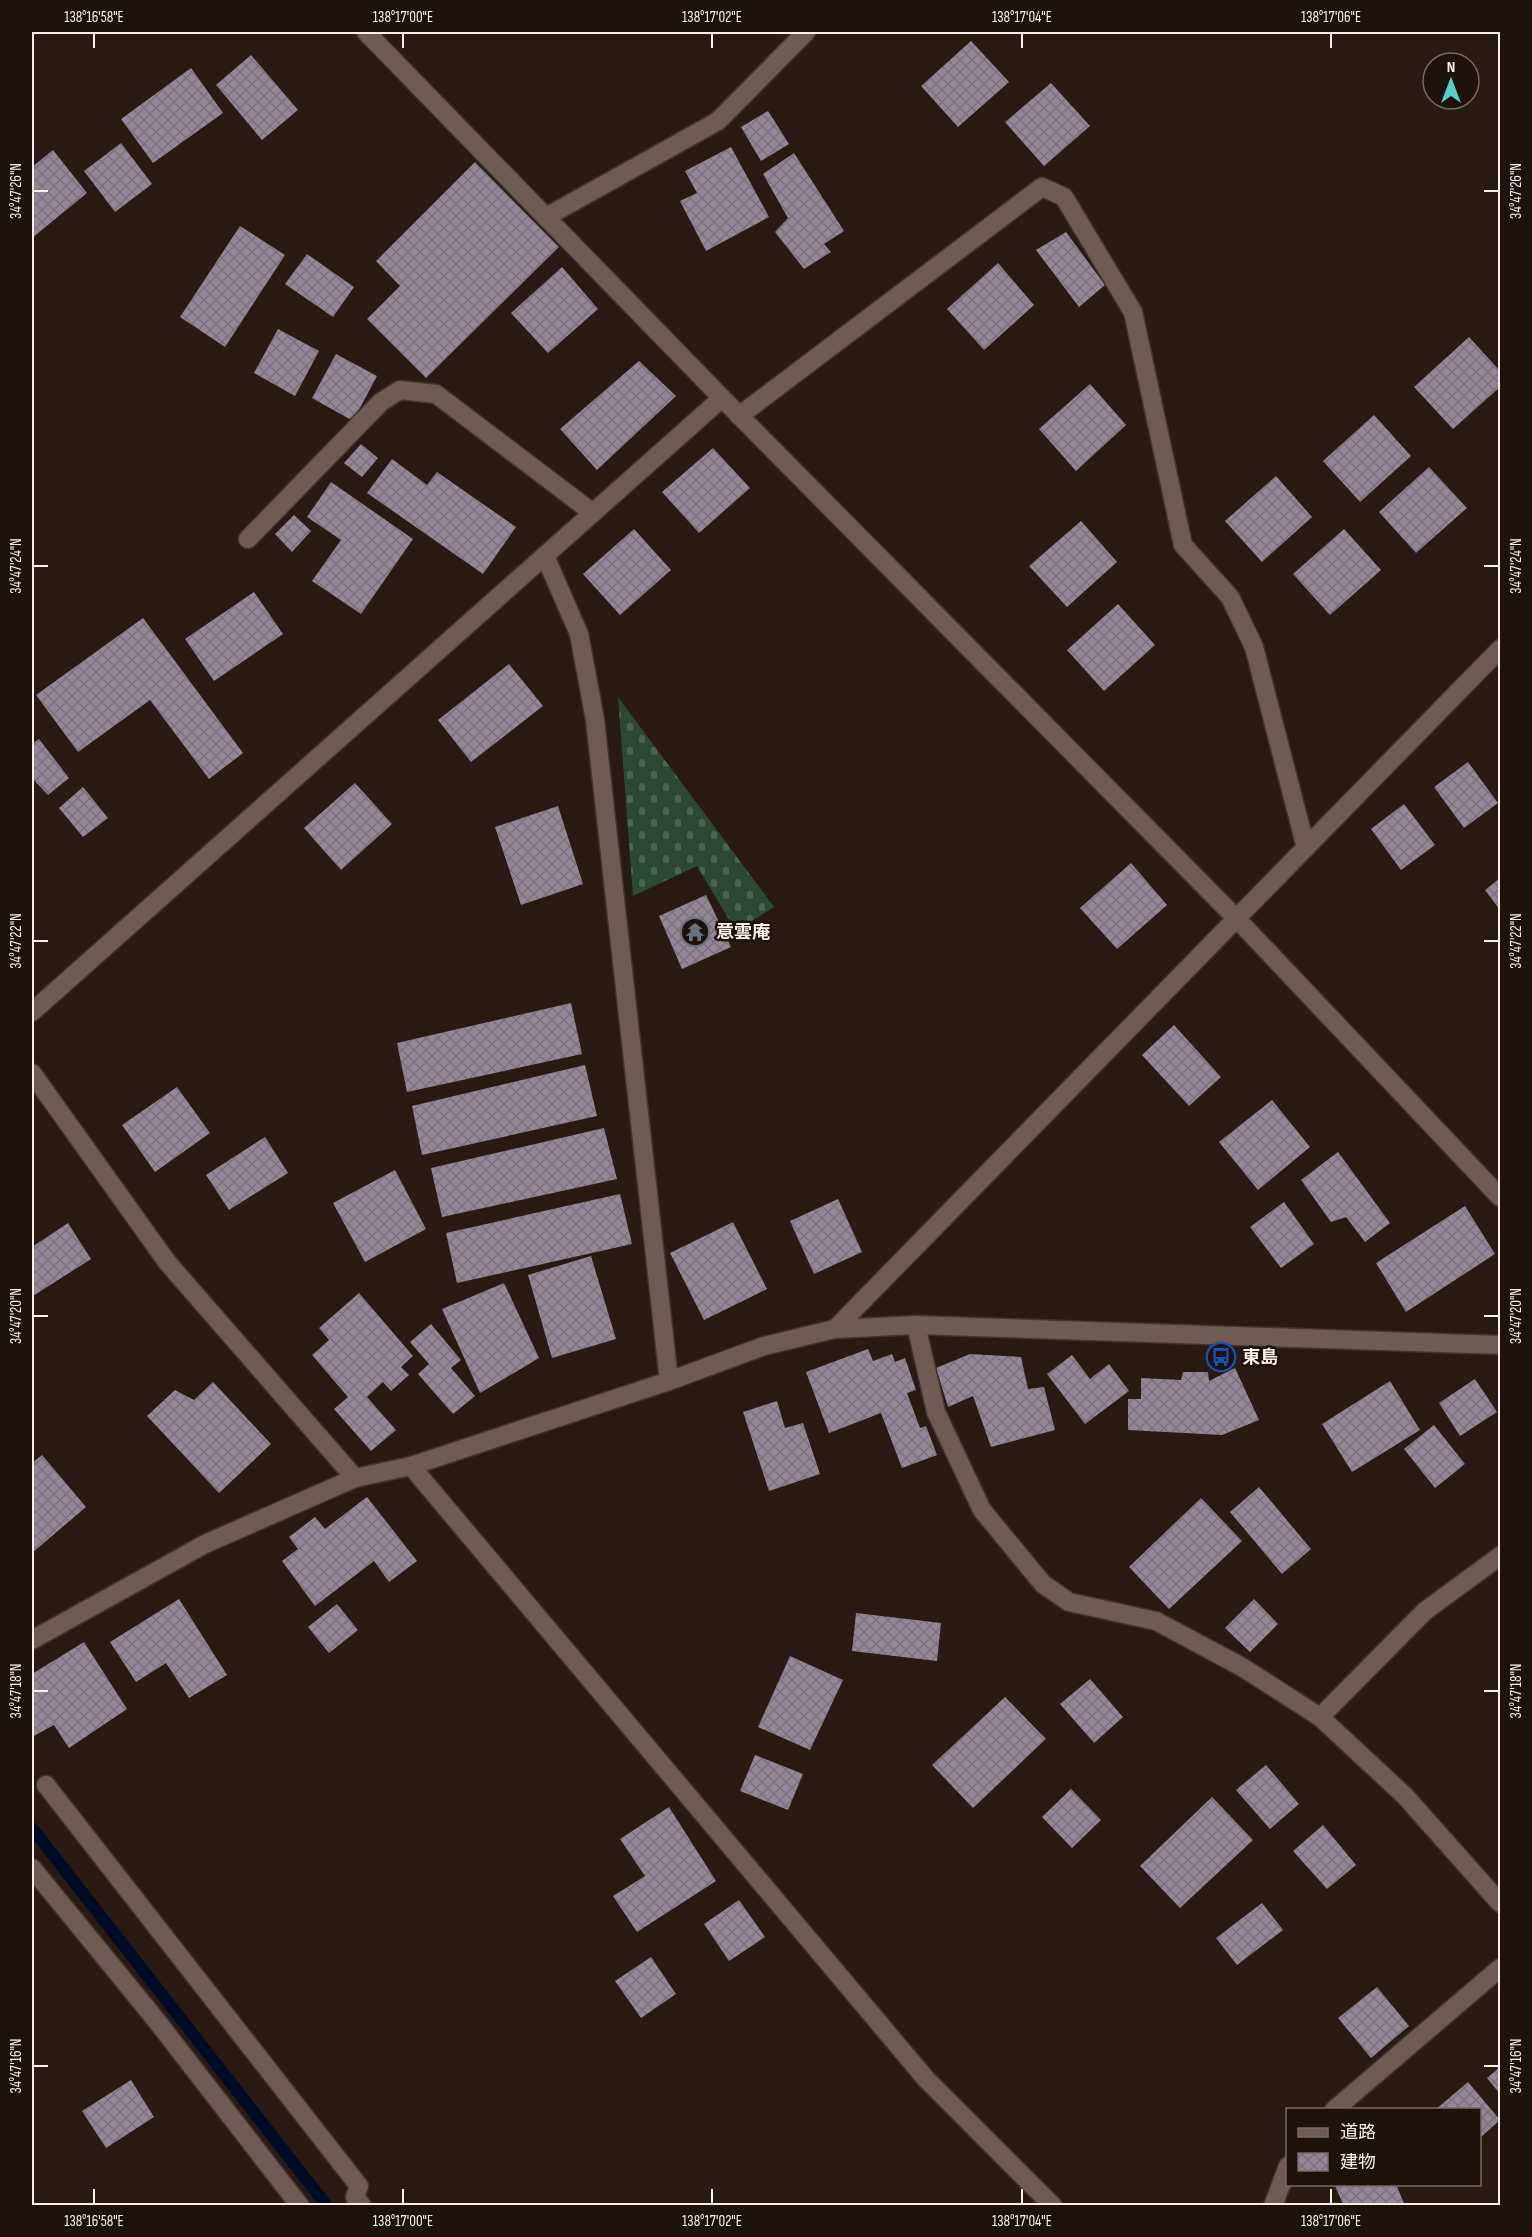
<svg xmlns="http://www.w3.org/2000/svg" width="1532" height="2237" font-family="'Sofia Sans Condensed','Noto Sans JP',sans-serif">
<defs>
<pattern id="cemetery-stones" width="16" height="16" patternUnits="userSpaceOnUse" patternTransform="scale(1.5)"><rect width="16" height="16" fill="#2c4936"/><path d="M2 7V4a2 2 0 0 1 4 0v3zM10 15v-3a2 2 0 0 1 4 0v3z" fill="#4c6453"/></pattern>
<pattern id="building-cross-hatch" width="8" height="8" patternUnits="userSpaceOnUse" patternTransform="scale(1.5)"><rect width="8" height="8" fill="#938797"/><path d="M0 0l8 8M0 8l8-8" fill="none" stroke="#7a717b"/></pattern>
</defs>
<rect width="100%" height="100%" fill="#291a14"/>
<path fill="url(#cemetery-stones)" d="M618,697l156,210 -38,24 -39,-65 -64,30z"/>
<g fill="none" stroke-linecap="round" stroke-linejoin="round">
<path stroke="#000b25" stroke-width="12" d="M32,1828l295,378"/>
</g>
<g fill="url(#building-cross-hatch)">
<path d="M971,41l38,41 -51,45 -37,-41z"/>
<path d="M251,55l47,55 -36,30 -46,-55z"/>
<path d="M191,68l32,45 -70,50 -32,-44z"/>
<path d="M1051,83l39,43 -46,40 -39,-44z"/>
<path d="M768,111l21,33 -28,17 -20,-34z"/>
<path d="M121,143l31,41 -37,28 -31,-41z"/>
<path d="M731,147l38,70 -63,34 -26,-50 17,-8 -12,-22z"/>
<path d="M53,150l34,43 -55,45v-71z"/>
<path d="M794,153l50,78 -20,13 7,8 -27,17 -29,-37 13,-14 -25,-44z"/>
<path d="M475,162l84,85 -133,131 -59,-59 33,-33 -24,-25z"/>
<path d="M240,226l45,29 -60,92 -45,-30z"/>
<path d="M1066,232l39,53 -26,22 -43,-57z"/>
<path d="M307,254l47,33 -21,30 -48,-33z"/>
<path d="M998,263l36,42 -50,45 -37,-41z"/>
<path d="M562,267l36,42 -50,44 -37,-40z"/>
<path d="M278,329l41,22 -24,45 -41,-23z"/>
<path d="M1469,337l31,34v16l-47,42 -39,-42z"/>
<path d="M336,354l41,22 -24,45 -41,-23z"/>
<path d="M639,361l37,35 -79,74 -37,-41z"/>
<path d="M1090,384l36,41 -50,46 -37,-42z"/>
<path d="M1374,415l37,41 -51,46 -37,-41z"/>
<path d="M361,444l17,14 -16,19 -18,-14z"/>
<path d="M713,448l37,40 -51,45 -37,-41z"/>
<path d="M392,459l35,26 10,-13 79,55 -33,47 -116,-81z"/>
<path d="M1429,467l38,41 -51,45 -37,-41z"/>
<path d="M1276,476l36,41 -50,45 -37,-41z"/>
<path d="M331,482l82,57 -52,75 -49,-33 29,-41 -34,-23z"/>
<path d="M294,515l17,16 -19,21 -17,-18z"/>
<path d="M1081,521l36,41 -50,45 -38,-41z"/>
<path d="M634,529l37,41 -51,45 -37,-41z"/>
<path d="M1344,529l37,41 -51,45 -37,-41z"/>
<path d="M254,592l29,42 -69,47 -29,-42z"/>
<path d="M1118,604l37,41 -51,46 -37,-41z"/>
<path d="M143,618l100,135 -34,26 -59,-79 -72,52 -42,-57z"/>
<path d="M509,664l34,42 -72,56 -33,-42z"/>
<path d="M39,739l30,39 -21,17 -16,-17v-34z"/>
<path d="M1468,762l30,41 -34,25 -30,-41z"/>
<path d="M355,783l37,41 -51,46 -37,-42z"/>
<path d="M83,787l25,31 -25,19 -24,-29z"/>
<path d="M1404,804l31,41 -34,25 -30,-41z"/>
<path d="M558,806l25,78 -62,21 -26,-78z"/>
<path d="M1131,863l36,42 -50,44 -37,-41z"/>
<path d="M1500,878v32l-15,-20z"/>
<path d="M706,895l25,52 -49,22 -23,-53z"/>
<path d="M571,1003l11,51 -175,38 -10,-49z"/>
<path d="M1174,1025l47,52 -32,29 -47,-51z"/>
<path d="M585,1065l12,51 -175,39 -10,-49z"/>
<path d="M177,1087l33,46 -55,39 -33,-47z"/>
<path d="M1272,1100l38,47 -52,43 -39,-48z"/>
<path d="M604,1128l13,51 -175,38 -11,-49z"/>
<path d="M265,1137l23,36 -59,37 -23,-35z"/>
<path d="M1338,1152l52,71 -25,19 -19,-25 -15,5 -30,-42z"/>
<path d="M395,1170l31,59 -61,33 -32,-59z"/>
<path d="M620,1194l12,50 -175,39 -11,-50z"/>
<path d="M838,1199l24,53 -48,22 -24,-53z"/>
<path d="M1284,1202l30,42 -33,24 -31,-41z"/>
<path d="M1465,1206l30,48 -89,58 -30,-49z"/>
<path d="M733,1222l34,67 -63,31 -34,-67z"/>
<path d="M68,1223l23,36 -58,37 -1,-49z"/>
<path d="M591,1256l25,83 -64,19 -24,-83z"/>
<path d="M504,1283l35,75 -59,35 -38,-84z"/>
<path d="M359,1293l54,63 -12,11 8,8 -18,16 -8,-9 -16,15 29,33 -25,21 -37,-42 14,-12 -36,-42 17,-15 -10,-12z"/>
<path d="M431,1324l30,36 -10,8 24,28 -22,18 -35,-40 11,-10 -19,-22z"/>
<path d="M868,1349l5,12 19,-7 3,8 10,-4 11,32 -9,3 13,35 6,-2 11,29 -35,13 -21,-55 -52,20 -23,-61z"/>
<path d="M970,1354l51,3 7,32 16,-2 11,43 -64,17 -18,-51 -25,11 -12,-39z"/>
<path d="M1072,1355l18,24 19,-15 20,27 -44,33 -38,-50z"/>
<path d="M1235,1368l24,52 -37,15 -94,-5v-31h13v-21l40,2 2,-8h25l1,9z"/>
<path d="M1475,1379l22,33 -37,24 -21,-33z"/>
<path d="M1390,1381l30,49 -68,42 -30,-48z"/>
<path d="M213,1382l58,62 -52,49 -72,-77 28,-26 19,10z"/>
<path d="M777,1401l8,27 18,-5 17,51 -51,17 -26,-79z"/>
<path d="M1434,1425l31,39 -30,24 -31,-39z"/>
<path d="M42,1455l44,52 -54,46v-90z"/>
<path d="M1259,1487l52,62 -29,25 -52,-62z"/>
<path d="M367,1497l50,64 -28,21 -15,-21 -59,45 -33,-45 16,-12 -9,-12 26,-20 10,12z"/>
<path d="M1201,1498l41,43 -73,68 -40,-42z"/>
<path d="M179,1599l48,76 -38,23 -23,-35 -30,19 -26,-40z"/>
<path d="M1254,1599l24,25 -28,28 -25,-24z"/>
<path d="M337,1604l21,26 -29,23 -21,-26z"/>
<path d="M856,1613l85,10 -4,38 -85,-10z"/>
<path d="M84,1642l43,67 -58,39 -15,-23 -22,12v-63z"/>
<path d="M790,1656l53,24 -33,70 -52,-23z"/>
<path d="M1090,1679l33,38 -29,26 -34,-39z"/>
<path d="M1005,1697l41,42 -73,69 -41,-43z"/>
<path d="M755,1755l48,19 -15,36 -48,-19z"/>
<path d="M1266,1765l33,39 -29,25 -34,-39z"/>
<path d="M1071,1789l30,31 -29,28 -30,-31z"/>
<path d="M1212,1797l41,43 -73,68 -40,-42z"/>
<path d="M669,1807l47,74 -79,51 -24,-36 32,-20 -25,-37z"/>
<path d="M1323,1825l33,40 -29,24 -34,-38z"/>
<path d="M739,1900l26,37 -36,24 -25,-37z"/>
<path d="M1262,1903l21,27 -46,35 -21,-27z"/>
<path d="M651,1957l25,37 -35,24 -26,-37z"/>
<path d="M1377,1987l32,39 -38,32 -33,-40z"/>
<path d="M1500,2067v27l-13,-16z"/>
<path d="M131,2080l23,37 -48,31 -24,-37z"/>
<path d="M1468,2082l32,38 -20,18v-28h-45z"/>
<path d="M1334,2184h62l9,22h-61z"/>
</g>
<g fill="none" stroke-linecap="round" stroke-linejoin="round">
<g stroke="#403431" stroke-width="21">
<g id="street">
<path d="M366,32l356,366 515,521 263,278"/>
<path d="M546,217l172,-96 88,-89"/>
<path d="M739,416l303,-229 22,10 69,115 50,233 47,52 24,50 52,201"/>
<path d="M248,539l133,-137 19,-12 36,4 157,119"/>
<path d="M545,556l34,78 16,86 74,661"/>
<path d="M32,1012l690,-614"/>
<path d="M32,1073l135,189 188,216"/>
<path d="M916,1325l20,87 46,98 61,74 26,18 87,19 86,46 78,50 85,79 95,107"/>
<path d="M835,1329l665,-680"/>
<path d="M411,1466l515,613 127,127"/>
<path d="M32,1640l173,-96 150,-66 56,-12 258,-85 95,-35 71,-17 81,-4 584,20"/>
<path d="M1320,1717l105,-106 75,-55"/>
<path d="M46,1785l313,401 -4,11 7,9"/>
<path d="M32,1868l124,152 144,186"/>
<path d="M1334,2110l166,-142"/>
<path d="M1273,2206l15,-40"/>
</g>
</g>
<use href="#street" stroke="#6d5b54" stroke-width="18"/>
</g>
<path fill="none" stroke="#faefeb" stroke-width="2" d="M94,33v15M403,33v15M712,33v15M1022,33v15M1331,33v15M33,191h15M1484,191h15M33,566h15M1484,566h15M33,941h15M1484,941h15M33,1316h15M1484,1316h15M33,1691h15M1484,1691h15M33,2066h15M1484,2066h15M94,2189v15M403,2189v15M712,2189v15M1022,2189v15M1331,2189v15"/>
<defs>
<g id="temple-ring" transform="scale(1.5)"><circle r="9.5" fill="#1f110b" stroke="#6b7280" stroke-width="1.5"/><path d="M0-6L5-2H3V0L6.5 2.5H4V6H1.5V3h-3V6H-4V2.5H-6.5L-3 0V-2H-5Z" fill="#6b7280"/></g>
<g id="bus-ring" transform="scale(1.5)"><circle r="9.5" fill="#1f110b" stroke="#1a4fb4" stroke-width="1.5"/><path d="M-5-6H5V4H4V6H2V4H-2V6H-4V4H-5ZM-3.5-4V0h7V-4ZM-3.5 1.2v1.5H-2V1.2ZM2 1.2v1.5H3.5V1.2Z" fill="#1a4fb4"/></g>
</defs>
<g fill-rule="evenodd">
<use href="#temple-ring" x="695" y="932"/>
<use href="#bus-ring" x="1221" y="1357"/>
</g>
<g text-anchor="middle" stroke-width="5" stroke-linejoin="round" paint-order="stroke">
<g font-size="18" font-weight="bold" fill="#faefeb" stroke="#1f110b" text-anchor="start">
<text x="716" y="938">意雲庵</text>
<text x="1242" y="1363">東島</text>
</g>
</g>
<rect width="1532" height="2237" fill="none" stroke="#1f110b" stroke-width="66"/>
<rect x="1286" y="2108" width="195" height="78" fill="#1f110b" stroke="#776a65" stroke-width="1.5"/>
<rect x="1298" y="2128" width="30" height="9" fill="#6d5b54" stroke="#776a65" stroke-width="1.5"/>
<text x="1340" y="2138" font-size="18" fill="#faefeb">道路</text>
<rect x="1298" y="2153" width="30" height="18" fill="url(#building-cross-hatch)" stroke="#776a65" stroke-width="1.5"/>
<text x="1340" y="2168" font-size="18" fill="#faefeb">建物</text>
<g transform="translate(1451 81)"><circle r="28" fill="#1f110b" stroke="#776a65" stroke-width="1.5"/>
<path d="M0-4.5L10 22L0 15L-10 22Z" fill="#55cec6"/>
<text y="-9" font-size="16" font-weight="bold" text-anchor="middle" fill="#faefeb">N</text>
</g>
<rect x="33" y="33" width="1466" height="2171" fill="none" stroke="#faefeb" stroke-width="2"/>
<g font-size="15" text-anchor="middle" fill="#faefeb">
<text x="94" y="22">138°16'58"E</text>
<text x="403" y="22">138°17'00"E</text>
<text x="712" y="22">138°17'02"E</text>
<text x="1022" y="22">138°17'04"E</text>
<text x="1331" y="22">138°17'06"E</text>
<text transform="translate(16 191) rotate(-90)" y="5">34°47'26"N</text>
<text transform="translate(1516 191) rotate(-90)" y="5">34°47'26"N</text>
<text transform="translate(16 566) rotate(-90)" y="5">34°47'24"N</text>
<text transform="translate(1516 566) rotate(-90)" y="5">34°47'24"N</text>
<text transform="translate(16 941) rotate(-90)" y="5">34°47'22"N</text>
<text transform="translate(1516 941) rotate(-90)" y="5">34°47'22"N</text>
<text transform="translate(16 1316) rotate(-90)" y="5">34°47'20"N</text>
<text transform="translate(1516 1316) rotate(-90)" y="5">34°47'20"N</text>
<text transform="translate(16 1691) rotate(-90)" y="5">34°47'18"N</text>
<text transform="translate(1516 1691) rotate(-90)" y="5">34°47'18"N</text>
<text transform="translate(16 2066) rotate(-90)" y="5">34°47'16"N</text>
<text transform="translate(1516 2066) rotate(-90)" y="5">34°47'16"N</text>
<text x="94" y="2226">138°16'58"E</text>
<text x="403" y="2226">138°17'00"E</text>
<text x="712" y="2226">138°17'02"E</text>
<text x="1022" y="2226">138°17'04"E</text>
<text x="1331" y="2226">138°17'06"E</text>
</g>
</svg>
